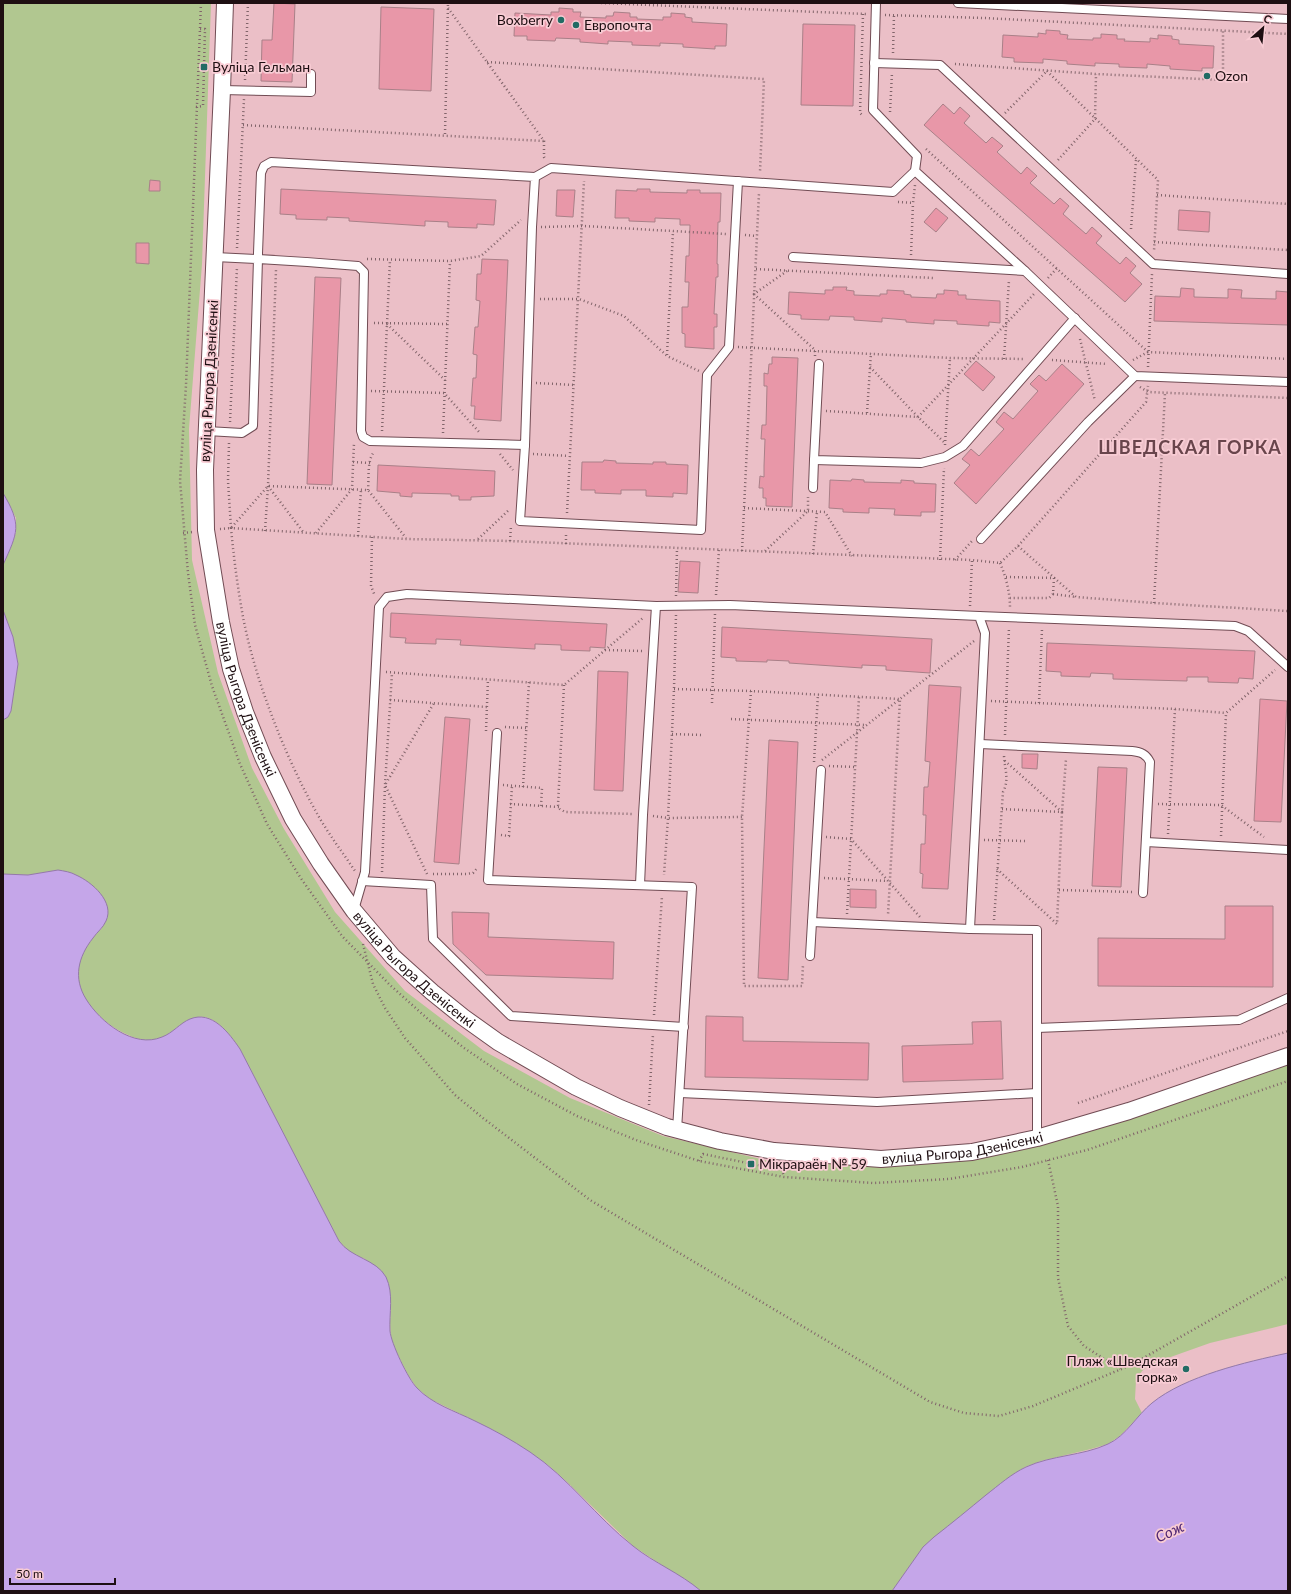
<svg xmlns="http://www.w3.org/2000/svg" width="1291" height="1594" font-family="Lato,sans-serif">
<rect width="100%" height="100%" fill="#ebbfc7"/>
<path fill="#b1c790" d="M3,3h208l-9,261 -13,165 3,131 26,113 34,95 32,61 51,83 70,79 79,60 86,47 93,38 110,26 107,2 251,-47 157,-52v259l-78,19 -59,21 -9,7 -6,9 -1,19 7,14 -22,23 -12,8 -17,5 -50,12 -16,6 -17,11 -85,69 -31,44h-191l-68,-45 -66,-64 -18,-16 -18,-13 -38,-23 -63,-31 -13,-11 -9,-13 -17,-34 -1,-18 1,-22 -3,-17 -23,-25 -16,-7 -10,-11 -99,-192c-8,-11 -21,-30 -36,-32 -23,-3 -33,27 -60,23 -29,-5 -69,-37 -66,-70 1,-16 13,-31 24,-42l-44,-58 -30,5 -25,-1v-154l5,-3 3,-6 7,-47 -5,-27 -10,-27v-45l11,-26 2,-7v-14l-13,-25z"/>
<g fill="#c5a6e9" stroke="#9379a8">
<path d="M3,493c19,32 15,39 0,72z"/>
<path d="M3,610l10,27 5,27 -7,47 -3,6 -5,3z"/>
<path d="M58,870c6,1 13,2 18,5 16,7 39,27 30,46 -3,7 -9,11 -13,17 -15,19 -20,40 -7,61 14,23 48,50 76,38 11,-4 18,-14 28,-18 22,-9 39,14 50,30l99,192c12,17 37,18 47,36 8,17 3,36 4,54 1,12 18,48 27,57 15,16 38,23 58,33 19,9 37,19 55,31 39,26 66,65 103,94 21,17 47,27 68,45h-698v-717l25,1z"/>
<path d="M1288,1353v238h-396l31,-44 11,-10c18,-14 35,-28 52,-42 13,-10 25,-21 40,-28 26,-12 56,-11 82,-23 18,-8 29,-29 44,-41 33,-27 94,-41 136,-50z"/>
</g>
<g fill="#e897a8" stroke="#a98088">
<path d="M274,3l21,1 -3,78 -31,-1 1,-41h10z"/>
<path d="M381,7l53,2 -3,82 -52,-2z"/>
<path d="M559,8l14,1v3h8l-1,5 26,1v-2h7l1,-4 16,1v4h7v2l26,1v-3h8v-4l14,1v3l7,1v4l35,2 -1,22h-11v3l-32,-2v-3l-23,-1v3l-28,-1v-3l-24,-1v3l-28,-2v-3l-24,-1 -1,3 -28,-1v-4h-13l1,-23 36,2v-3h8z"/>
<path d="M803,24l52,1 -2,81 -52,-1z"/>
<path d="M1046,30l14,1v3l8,1 -1,4 26,1v-2h8v-4l16,1v4h8l-1,2 26,1v-4l8,1v-4l14,1v3l7,1v4l35,2 -1,22h-11v3l-32,-2v-3l-23,-2v4l-28,-1v-3l-24,-1v3l-28,-2v-3l-24,-2v4l-29,-1v-4l-12,-1 1,-22 35,2v-4l8,1z"/>
<path d="M943,104l11,10 6,-7 10,9 -6,7 22,20 6,-6 11,9 -6,6 24,22 6,-7 10,9 -7,7 24,21 6,-6 9,8 -6,8 23,20 6,-7 10,9 -6,7 24,21 6,-7 10,9 -6,7 12,11 -17,18 -201,-177z"/>
<path d="M150,180l10,1v10h-11z"/>
<path d="M281,189l215,11 -2,25 -17,-1v4l-29,-1v-5l-23,-1v5l-76,-5v-3l-22,-1v3l-31,-1v-4l-16,-1z"/>
<path d="M637,189h13v3l37,1v-3h13v3h21l-1,29h-2l-1,42h1v13h-2l-2,37h3v13h-3v22l-29,-2v-13l-3,-1v-26h6l1,-25h-4l1,-26h3l1,-31h-10v-6l-25,-1v4l-26,-1v-3h-14l1,-28 21,1z"/>
<path d="M557,190h18l-2,27 -17,-1z"/>
<path d="M936,208l12,10 -12,14 -12,-10z"/>
<path d="M1179,210l31,2 -1,20 -31,-2z"/>
<path d="M136,243h13v21l-13,-1z"/>
<path d="M482,259l26,1 -7,161 -27,-2 1,-13h-4l2,-28h3l1,-23 -4,-1 2,-27h3l2,-26 -4,-1 1,-26h4z"/>
<path d="M315,277l26,1 -9,207 -25,-1z"/>
<path d="M833,287h14l-1,3 8,1v4l26,1v-2h7v-4l17,1v3l7,1v2l25,1 1,-4h7v-4l14,1v4h8v4l34,2v22l-11,-1v4l-32,-2v-3l-23,-1v4l-28,-2v-2l-24,-2v4l-28,-2v-3l-24,-1 -1,4 -28,-1v-4l-13,-1 1,-22 36,2v-4h8z"/>
<path d="M1181,288l13,1v8l34,1v-9l14,1 -1,8 35,1v-8l12,1v33l-134,-4 1,-25 25,1z"/>
<path d="M772,357l26,1 -6,149 -26,-1v-8h-3v-10h-4l1,-12 4,1v-11l1,-27h-4l1,-14h4l1,-39h-3v-13l4,1 1,-10h3z"/>
<path d="M976,361l19,16 -12,14 -19,-17z"/>
<path d="M1062,364l22,20 -108,120 -22,-21 16,-18 -8,-6 9,-10 8,7 25,-27 -8,-7 8,-10 9,7 25,-28 -8,-7 9,-9 7,6z"/>
<path d="M604,460l12,1v2l37,1v-2h13v2l22,1 -1,29 -14,-1v4l-27,-1v-6h-25v4l-26,-1v-3h-14l1,-28h21z"/>
<path d="M378,465l117,6 -1,25 -23,1v3h-12v-4h-8v-2l-39,-1v4l-12,-1v-3l-23,-2z"/>
<path d="M852,479l12,1v2l37,1v-3l13,1v2l22,1 -1,28h-14v4l-27,-1 1,-6 -26,-1v5l-26,-1v-3l-14,-1 1,-28 21,1z"/>
<path d="M680,561l20,1 -2,31 -20,-1z"/>
<path d="M391,613l216,11 -2,24 -15,-1v4l-29,-1v-5l-26,-1v5l-75,-4 1,-5 -25,-1v5l-31,-1 1,-5 -16,-1z"/>
<path d="M722,627l210,12 -2,34 -44,-3v-4l-24,-1v3l-73,-5v-2l-22,-1v2l-31,-1v-3l-15,-1z"/>
<path d="M1047,643l208,8 -2,28 -14,-1 -1,5 -30,-1v-5h-21v4l-74,-2v-5l-22,-1 -1,4 -29,-1v-4l-15,-1z"/>
<path d="M598,671l30,1 -5,119 -29,-1z"/>
<path d="M929,685l32,2 -13,202 -26,-1 1,-14 -3,-1 1,-29h4l1,-29h-3l1,-28h4l2,-25 -5,-1z"/>
<path d="M1260,699l27,2 -6,121 -27,-1z"/>
<path d="M445,717l25,2 -11,145 -25,-2z"/>
<path d="M769,740l29,2 -10,238 -30,-2z"/>
<path d="M1022,754h16l-1,15 -15,-1z"/>
<path d="M1098,767l29,1 -6,119 -29,-1z"/>
<path d="M850,889l26,1v18l-26,-1z"/>
<path d="M1225,906h48v81l-175,-1v-48l127,1z"/>
<path d="M452,912l37,1 -1,24 126,5 -1,37 -127,-4 -33,-31z"/>
<path d="M706,1016l37,1v24l126,2 -1,37 -163,-3z"/>
<path d="M1001,1021l2,58 -100,3 -1,-36 71,-2 -1,-22z"/>
</g>
<g fill="none" stroke-linecap="round" stroke-linejoin="round">
<g stroke="#714c54" stroke-width="10">
<g id="service">
<path d="M876,3l-3,107 44,46 -2,15 110,100"/>
<path d="M958,3l330,16"/>
<path d="M874,63l66,2 213,199 135,10"/>
<path d="M222,90l89,2v-18"/>
<path d="M535,177l16,-9 342,24 22,-21"/>
<path d="M793,257l232,14 110,105 153,6"/>
<path d="M819,364l-5,96 107,3 24,-6 18,-11 112,-128"/>
<path d="M207,431l35,2 11,-7 5,-167v-6l3,-80 3,-7 7,-4 264,15 -3,50 -7,218 -155,-4 -7,-4 -2,-6 3,-159 -6,-6c-48,-4 -95,-7 -143,-9"/>
<path d="M525,445l-5,76 181,9 6,-155 22,-28 9,-166"/>
<path d="M813,488l1,-28"/>
<path d="M981,539l107,-117 47,-46"/>
<path d="M979,616l256,10 13,5 40,36"/>
<path d="M497,733l-9,147 204,7 -15,243"/>
<path d="M980,744l152,7c9,1 14,3 18,11l-7,131"/>
<path d="M1146,842l142,8"/>
<path d="M362,881l69,4 2,54 78,77 173,11"/>
<path d="M640,885l3,-70 13,-209"/>
<path d="M354,910l11,-38 14,-265 8,-10 20,-3 249,12 74,-1 249,11 6,17 -15,296"/>
<path d="M812,922l158,7 67,1v208"/>
<path d="M810,956l11,-186"/>
<path d="M1037,1028l202,-8 49,-22"/>
<path d="M680,1093l197,9 160,-9"/>
</g>
</g>
<g stroke="#714c54" stroke-width="18">
<g id="minor">
<path id="s1" d="M225,3l-3,87 -17,380 1,60 15,92 10,47 14,43 18,45 30,62 28,45 33,47 39,46 39,35 31,25 35,25 78,45 44,21 47,19 53,14 54,10 107,8 91,-7 65,-14 92,-27 159,-55"/>
</g>
</g>
<g stroke="#81646a" stroke-width="2.5" stroke-dasharray="1 3" stroke-linecap="butt">
<path d="M201,3l-15,382 -6,96 8,92 7,52 17,61 28,78 27,60 33,53 42,59 48,49 39,35 35,28 53,36 60,32 59,24 63,21 85,16 89,6 76,-4 73,-12 65,-17 201,-69"/>
<path d="M601,3l265,11"/>
<path d="M448,8l96,133v16l2,3"/>
<path d="M863,14l-3,99 3,3"/>
<path d="M885,15l100,3 303,16"/>
<path d="M893,53l1,-38"/>
<path d="M487,62l277,17 -4,93"/>
<path d="M955,64l141,10 127,6v-49"/>
<path d="M1047,71l111,109 -4,71"/>
<path d="M245,80l3,-77"/>
<path d="M196,107l7,-1 2,-77h-5"/>
<path d="M890,112l2,-39"/>
<path d="M1005,113l42,-42"/>
<path d="M243,125l301,16"/>
<path d="M445,134l3,-131"/>
<path d="M926,149l222,203 140,7"/>
<path d="M1058,160l37,-41 1,-45"/>
<path d="M1157,195l131,9"/>
<path d="M898,202l15,1 2,-18"/>
<path d="M541,227l42,-1 143,8"/>
<path d="M1131,229l5,-69"/>
<path d="M745,235l12,1"/>
<path d="M1154,242l134,8"/>
<path d="M237,248l7,-149"/>
<path d="M911,255l2,-52"/>
<path d="M367,259l83,2 31,-5 40,-36"/>
<path d="M756,269l177,9"/>
<path d="M787,271l-33,23 61,56v6"/>
<path d="M1048,278l9,-10"/>
<path d="M540,299h39l45,17 43,40 32,15"/>
<path d="M374,323l73,1"/>
<path d="M387,324l58,56"/>
<path d="M1080,339l15,62"/>
<path d="M738,347l212,11 75,1"/>
<path d="M667,355l6,-124"/>
<path d="M1004,359l5,-79"/>
<path d="M1052,360l55,4"/>
<path d="M1133,360l15,-8"/>
<path d="M870,367l48,50 27,26"/>
<path d="M1148,367l4,-93"/>
<path d="M536,383l39,2"/>
<path d="M1140,387l8,5 140,6"/>
<path d="M371,391l73,2 36,40"/>
<path d="M826,411l92,6 116,-123"/>
<path d="M867,413l4,-60"/>
<path d="M230,422l7,-155"/>
<path d="M382,431l8,-171"/>
<path d="M443,433l7,-172"/>
<path d="M229,443l-1,38 3,47 176,11 103,2 462,19 28,3 18,-17 128,-144 2,-16"/>
<path d="M945,445l5,-87"/>
<path d="M500,454l13,16"/>
<path d="M533,454l36,2"/>
<path d="M353,462l17,1"/>
<path d="M268,486l36,47"/>
<path d="M368,490c1,-11 -1,-30 6,-38"/>
<path d="M744,508l81,4 27,44"/>
<path d="M567,513l17,-332"/>
<path d="M231,528c3,32 7,63 13,94 13,64 43,139 75,195 11,19 24,36 36,54"/>
<path d="M220,529l11,-1 37,-42 100,4 38,48"/>
<path d="M265,531l3,-45 8,-216"/>
<path d="M183,533l10,-1"/>
<path d="M316,533l36,-44 2,-46"/>
<path d="M358,536l3,-46"/>
<path d="M372,537l-1,49 4,10"/>
<path d="M478,539l32,-30"/>
<path d="M510,541l1,-15"/>
<path d="M566,544v-12"/>
<path d="M1018,546l58,51 78,6 134,8"/>
<path d="M742,551l17,-358"/>
<path d="M765,551l43,-40v-14"/>
<path d="M813,554l4,-42"/>
<path d="M940,560l4,-92"/>
<path d="M955,560l17,-19"/>
<path d="M1000,563c6,14 10,29 10,45"/>
<path d="M1006,577l48,1 -1,16 -4,4h-39"/>
<path d="M1053,594l23,3"/>
<path d="M716,595l3,-45"/>
<path d="M676,596l1,-48"/>
<path d="M1154,603l11,-210"/>
<path d="M970,606l2,-46"/>
<path d="M676,615l-2,74 -6,129 74,-1"/>
<path d="M605,650l37,1"/>
<path d="M386,672l178,13 80,-68"/>
<path d="M564,685l-6,120 2,4 5,3 69,2"/>
<path d="M674,689l77,2 149,8 -12,216"/>
<path d="M751,691l-9,126 2,169h58l1,-22"/>
<path d="M390,700l97,7"/>
<path d="M991,701l184,8 51,4"/>
<path d="M712,703l3,-89"/>
<path d="M1039,703l3,-74"/>
<path d="M731,719l135,6"/>
<path d="M505,727l21,1"/>
<path d="M486,731l2,-52"/>
<path d="M672,734l31,1"/>
<path d="M1005,735l4,-108"/>
<path d="M822,760l152,-119"/>
<path d="M814,762l4,-68"/>
<path d="M829,766l26,1"/>
<path d="M503,785l39,3 -1,18"/>
<path d="M523,787l6,-105"/>
<path d="M510,804l49,3"/>
<path d="M1158,804l63,1 43,32"/>
<path d="M1002,809l60,3 -58,-52"/>
<path d="M653,816l15,2 -4,57"/>
<path d="M1168,834l7,-125"/>
<path d="M501,835l8,1 3,-50"/>
<path d="M1221,836l5,-123 49,-43"/>
<path d="M826,837l25,2 69,78"/>
<path d="M984,840l41,1"/>
<path d="M997,869l60,55 5,-112 4,-53"/>
<path d="M382,872l3,-87 7,-112"/>
<path d="M427,874l-42,-89 49,-82"/>
<path d="M433,874h33l7,-1 5,-6"/>
<path d="M824,878l64,3"/>
<path d="M1059,890l73,2"/>
<path d="M847,914l12,-217"/>
<path d="M994,920l9,-128c7,-13 1,-24 1,-38"/>
<path d="M363,944l10,40 12,24 20,30 50,57 28,23 107,82 340,202 34,11 35,3 34,-10 98,-41 157,-89"/>
<path d="M654,1015l8,-119"/>
<path d="M1078,1103l210,-72"/>
<path d="M649,1105l4,-71"/>
<path d="M1048,1160l10,46v72l10,48 16,20 36,23"/>
<path d="M699,1161l4,-7 79,16 2,7"/>
</g>
<use href="#service" stroke="#fff" stroke-width="8"/>
<use href="#minor" stroke="#fff" stroke-width="16"/>
</g>
<g fill="#226b64" stroke="#f8ccd4" stroke-width="1.5">
<circle cx="561" cy="20" r="4"/>
<circle cx="576" cy="25" r="4"/>
<rect x="200" y="63" width="8" height="8" rx="2"/>
<circle cx="1207" cy="76" r="4"/>
<rect x="747" y="1160" width="8" height="8" rx="2"/>
<circle cx="1186" cy="1369" r="4"/>
</g>
<g text-anchor="middle" stroke-width="3.5" stroke-linejoin="round" paint-order="stroke">
<g font-size="14" fill="#1e0f12" stroke="#f8ccd4" text-anchor="start">
<text x="553" y="25" text-anchor="end">Boxberry</text>
<text x="584" y="30">Европочта</text>
<text x="212" y="72">Вуліца Гельман</text>
<text x="1215" y="81">Ozon</text>
<text x="759" y="1169">Мікрараён № 59</text>
<text x="1178" y="1366" text-anchor="end">Пляж «Шведская<tspan x="1178" dy="16">горка»</tspan></text>
</g>
<g font-size="14" fill="#1e0f12" stroke="#f8ccd4">
<text transform="translate(209 381) rotate(-87)" y="5">вуліца Рыгора Дзенісенкі</text>
<text dy="5" stroke="none"><textPath href="#s1" startOffset="702">вуліца Рыгора Дзенісенкі</textPath></text>
<text dy="5" stroke="none"><textPath href="#s1" startOffset="1026">вуліца Рыгора Дзенісенкі</textPath></text>
<text dy="5" stroke="none"><textPath href="#s1" startOffset="1626">вуліца Рыгора Дзенісенкі</textPath></text>
</g>
<g font-size="15" font-style="italic" fill="#4f2673" stroke="#f8ccd4">
<text transform="translate(1170 1532) rotate(-25)" y="5">Сож</text>
</g>
<g font-size="18" font-weight="bold" letter-spacing="1" fill="#69454c" stroke="#f8ccd4">
<text x="1190" y="454">ШВЕДСКАЯ ГОРКА</text>
</g>
</g>
<rect width="1291" height="1594" fill="none" stroke="#1e0f12" stroke-width="8"/>
<g transform="translate(1263 28) rotate(27)" stroke="#f8ccd4" stroke-width="3" paint-order="stroke">
<path d="M0-3L7 15L0 10L-7 15Z" fill="#1e0f12"/>
<text y="-6" font-size="11" font-weight="bold" text-anchor="middle" fill="#1e0f12">С</text>
</g>
<path d="M10 1578v6h105v-6" fill="none" stroke="#1e0f12" stroke-width="2"/>
<text x="16" y="1578" font-size="12" fill="#1e0f12" stroke="#f8ccd4" stroke-width="3" paint-order="stroke">50 m</text>
</svg>
